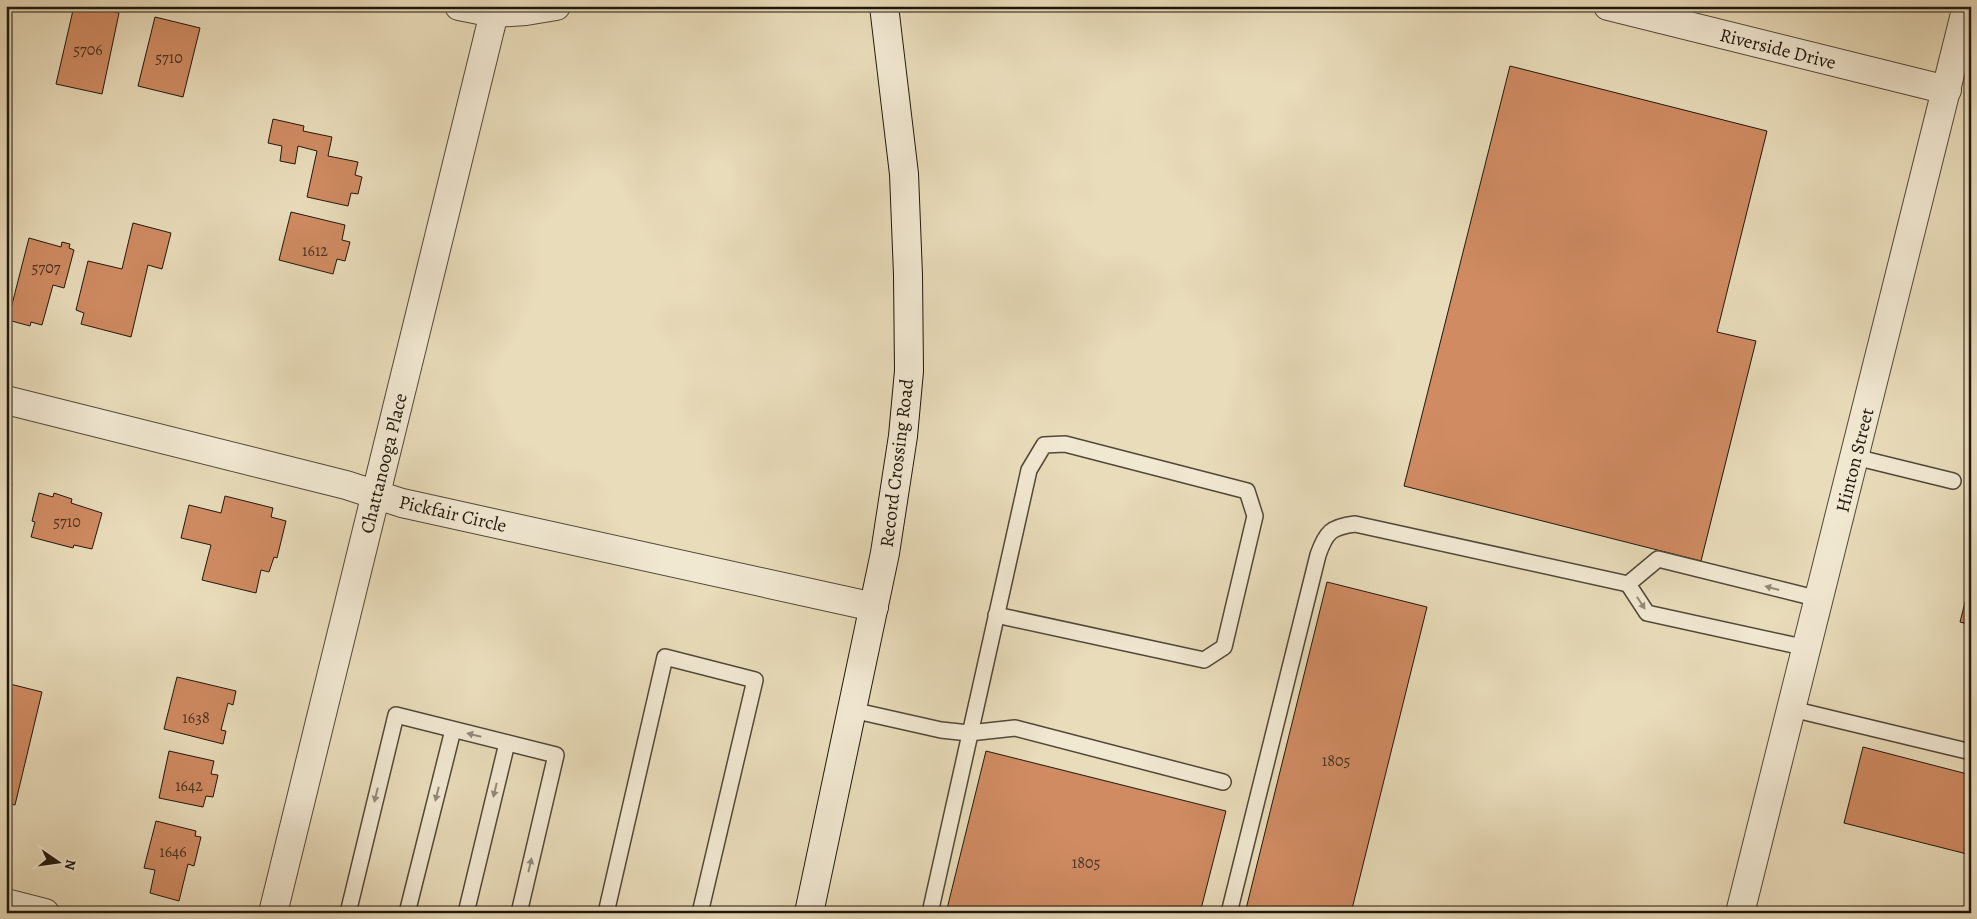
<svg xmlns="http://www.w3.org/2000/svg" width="1977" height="919" font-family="Alegreya,serif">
<rect width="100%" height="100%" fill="#e9dcba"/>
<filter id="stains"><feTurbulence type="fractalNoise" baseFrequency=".004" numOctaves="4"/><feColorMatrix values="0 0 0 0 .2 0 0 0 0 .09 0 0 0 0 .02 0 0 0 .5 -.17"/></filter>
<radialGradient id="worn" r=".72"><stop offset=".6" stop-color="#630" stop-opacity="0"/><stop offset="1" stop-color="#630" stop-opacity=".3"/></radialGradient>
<g fill="#d08b62" stroke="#1f170d">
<path d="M74,6h23l-1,2 23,5 -17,81 -46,-10z"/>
<path d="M155,17l45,11 -17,69 -45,-11z"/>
<path d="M1510,66l257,65 -50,201 39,9 -55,220 -297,-75z"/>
<path d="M273,119l31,7 -1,5 29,6 -4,19 30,6 -3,13 7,2 -4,17 -7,-1 -3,13 -41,-9 10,-46 -19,-5 -3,18 -15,-3 2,-15 -14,-3z"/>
<path d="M291,212l54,13 -3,15 8,2 -5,19 -8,-2 -4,15 -54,-14z"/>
<path d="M133,223l38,10 -9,36 -14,-4 -17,72 -50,-13 3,-11 -8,-3 12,-49 34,8z"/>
<path d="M29,238l32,9 1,-5 8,2 -1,4 5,2 -10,38 -11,-3 -11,40 -11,-3 -1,4 -22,-6z"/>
<path d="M6,483l6,1 -6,29z"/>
<path d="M39,493l14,4 1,-4 18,6 -1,4 31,10 -10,36 -18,-4 -1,3 -42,-11 4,-15 -3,-1z"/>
<path d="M225,496l48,12 -2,9 15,4 -9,37 -3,-1 -5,15 -8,-2 -5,23 -54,-13 9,-35 -30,-7 8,-33 32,8z"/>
<path d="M1971,579v46l-11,-3z"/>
<path d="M1327,582l100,25 -76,306h-106z"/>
<path d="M177,677l59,14 -3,14 -5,-2 -7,27 5,1 -3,13 -59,-15z"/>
<path d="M6,683l36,9 -27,113 -9,-2z"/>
<path d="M1863,747l108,28v80l-127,-32z"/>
<path d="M169,751l45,10 -3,13 7,1 -5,22 -7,-1 -3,11 -44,-9z"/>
<path d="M986,751l240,60 -26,102h-254z"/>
<path d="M156,821l40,10 -1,5 6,1 -7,29 -6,-2 -9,37 -29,-8 5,-23 -11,-2z"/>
</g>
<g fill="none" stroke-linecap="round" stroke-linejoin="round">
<g stroke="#524838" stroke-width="18">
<g id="lane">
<path d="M1855,457l98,24"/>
<path d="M1807,648l-160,-35 -19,-29 30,-25 161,40"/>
<path d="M1792,709l179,43"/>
<path d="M852,710l89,20 28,3 46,-5 208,54"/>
<path d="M348,913l48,-198 160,40 -37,158"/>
<path d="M407,913l46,-183"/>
<path d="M466,913l41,-170"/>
<path d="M606,913l59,-256 90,23 -55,233"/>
<path d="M930,913l99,-443 15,-25 21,-1 182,47 8,25 -31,131 -20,13 -208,-45"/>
<path d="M1229,913l89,-358c8,-23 13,-28 37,-31l273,60"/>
</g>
</g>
<g stroke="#524838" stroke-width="30">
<g id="street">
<path d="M459,6l35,7 32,-2 30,-5"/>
<path d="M1608,6l339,84"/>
<path d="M6,400l340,85 56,18 472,104"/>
<path d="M6,903l39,10"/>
<path d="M273,913l221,-900"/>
<path d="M1740,913l227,-907"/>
</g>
</g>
<g stroke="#1f170d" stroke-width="30">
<path id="secondary" d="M809,913l76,-360 18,-117 6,-65 -1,-96 -4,-101 -20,-168"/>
</g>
<use href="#lane" stroke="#f1e8d2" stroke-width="15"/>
<use href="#street" stroke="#f1e8d2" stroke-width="28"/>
<use href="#secondary" stroke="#f1e8d2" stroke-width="28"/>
</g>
<defs><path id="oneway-solid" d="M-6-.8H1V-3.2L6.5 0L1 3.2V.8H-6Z" transform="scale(1.25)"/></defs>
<g fill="#928a79">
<use href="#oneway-solid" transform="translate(1772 588) rotate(-165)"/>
<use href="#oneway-solid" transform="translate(1641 603) rotate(57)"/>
<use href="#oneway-solid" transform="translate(474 735) rotate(-166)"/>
<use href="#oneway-solid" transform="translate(495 790) rotate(104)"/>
<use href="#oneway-solid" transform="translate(437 794) rotate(104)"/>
<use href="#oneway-solid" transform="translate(376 795) rotate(104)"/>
<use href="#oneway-solid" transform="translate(530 865) rotate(-77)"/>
</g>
<g text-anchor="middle" stroke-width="4" stroke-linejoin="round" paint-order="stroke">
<g font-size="16" fill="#4b3422">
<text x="88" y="55">5706</text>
<text x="169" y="63">5710</text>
<text x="315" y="256">1612</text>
<text x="46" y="273">5707</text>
<text x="67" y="527">5710</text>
<text x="196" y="723">1638</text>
<text x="1336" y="766">1805</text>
<text x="189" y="791">1642</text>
<text x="173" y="857">1646</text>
<text x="1086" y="868">1805</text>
</g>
<g font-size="19" fill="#1f170d" stroke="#f1e8d2">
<text transform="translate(1778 48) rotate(14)" y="7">Riverside Drive</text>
<text transform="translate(1854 460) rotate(-76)" y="7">Hinton Street</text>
<text transform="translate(383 463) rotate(-76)" y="7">Chattanooga Place</text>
<text transform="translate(896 463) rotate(-83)" y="7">Record Crossing Road</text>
<text transform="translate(453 513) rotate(13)" y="7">Pickfair Circle</text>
</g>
</g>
<rect width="1977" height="919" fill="none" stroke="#e9dcba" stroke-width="25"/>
<rect x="8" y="8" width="1962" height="904" fill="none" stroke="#1f170d" stroke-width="2.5"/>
<rect x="12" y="12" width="1952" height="894" fill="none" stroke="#1f170d"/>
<g transform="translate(58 862) rotate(103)" stroke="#f1e8d2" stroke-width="4" paint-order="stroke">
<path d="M0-4L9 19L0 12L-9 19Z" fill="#1f170d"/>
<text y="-8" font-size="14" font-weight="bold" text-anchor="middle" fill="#1f170d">N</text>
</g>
<rect width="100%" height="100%" filter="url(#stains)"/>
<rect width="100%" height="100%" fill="url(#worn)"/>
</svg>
